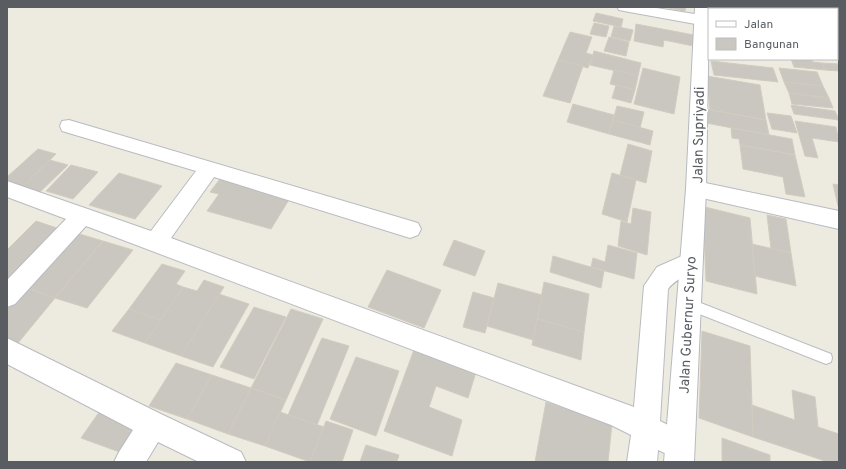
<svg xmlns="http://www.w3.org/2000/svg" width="846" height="469" font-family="Overpass,sans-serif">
<rect width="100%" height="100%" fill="#edebe0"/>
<g fill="#cac7c0" stroke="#d2ccbf">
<path d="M663,7h23l-1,4z"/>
<path d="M720,7h16l19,2h-34z"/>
<path d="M758,7h29v2h-19z"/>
<path d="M806,7h20l1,2h-20z"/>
<path d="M596,13l27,6 -2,8 -28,-6z"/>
<path d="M594,23l15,3 -3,11 -16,-3z"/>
<path d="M636,24l58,11 -1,11 -29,-6 -1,7 -29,-6z"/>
<path d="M614,26l19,4 -3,11 -19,-4z"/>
<path d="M570,32l22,5 -6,16 7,2 -5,13 -30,-8z"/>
<path d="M609,37l20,5 -3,14 -22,-5z"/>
<path d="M594,51l47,12 -3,13 -48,-11z"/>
<path d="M791,59h20l2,3 9,1 3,7 -31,-3z"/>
<path d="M558,60l25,6 -13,37 -27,-7z"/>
<path d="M711,61l62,7 5,14 -64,-7z"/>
<path d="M822,63l17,1v7l-14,-1z"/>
<path d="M643,68l37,9 -6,37 -40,-10z"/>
<path d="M779,68l38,4 6,14 -39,-4z"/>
<path d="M614,70l24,6 -3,14 -25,-6z"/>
<path d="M707,76l53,9 6,35 -56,-10z"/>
<path d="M784,82l39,4 6,12 -40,-5z"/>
<path d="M616,85l19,5 -4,13 -19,-5z"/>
<path d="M789,93l40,5 4,10 -41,-4z"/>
<path d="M573,104l41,11 -5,19 -42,-12z"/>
<path d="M791,105l44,6 4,9 -45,-6z"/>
<path d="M617,106l27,6 -4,16 -27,-8z"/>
<path d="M705,109l61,11 3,15 -63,-12z"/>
<path d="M767,113l24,3 6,17 -25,-4z"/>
<path d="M613,120l40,11 -3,14 -41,-11z"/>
<path d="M795,121l41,6 3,15 -27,-4 6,20 -13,-2z"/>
<path d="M731,128l61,11 3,16 -55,-10 -1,-6 -7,-1z"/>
<path d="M628,144l24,7 -6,32 -26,-8z"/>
<path d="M740,145l55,10 10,42 -19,-3 -3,-17 -40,-8z"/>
<path d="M38,149l18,5 -35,34 -14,-4v-7z"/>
<path d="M50,160l18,5 -29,28 -18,-5z"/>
<path d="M71,165l27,7 -25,27 -27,-8z"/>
<path d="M119,173l43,13 -27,33 -46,-14z"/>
<path d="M612,173l24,7 -9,42 -25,-8z"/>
<path d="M220,179l70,19 -19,31 -64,-18 12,-17 -9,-2z"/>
<path d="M833,184l6,1v22l-1,-1z"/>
<path d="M697,205l53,13 7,76 -51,-13 -2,-49 -7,-1z"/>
<path d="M633,208l18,4 -4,43 -29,-9 3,-25 10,3z"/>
<path d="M767,215l19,4 5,34 -20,-4z"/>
<path d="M36,221l30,10 -59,58v-39z"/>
<path d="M73,232l30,9 -48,57 -31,-11z"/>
<path d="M454,240l31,11 -10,25 -32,-11z"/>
<path d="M103,241l30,9 -46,58 -32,-10z"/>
<path d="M752,244l39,9 5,33 -41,-10z"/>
<path d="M608,245l29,8 -3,26 -43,-12 2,-9 12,4z"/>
<path d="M553,256l51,15 -3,17 -51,-16z"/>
<path d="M162,264l23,7 -9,13 7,3 -22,33 -32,-11z"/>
<path d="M387,270l54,20 -17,38 -56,-21z"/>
<path d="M204,280l20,7 -43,69 -36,-13 38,-56 14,4z"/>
<path d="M544,282l45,12 -5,38 -47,-13z"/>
<path d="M498,283l44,12 -9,45 -46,-14z"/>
<path d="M24,287l31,11 -37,45 -11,-4v-33z"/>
<path d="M473,292l21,6 -9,35 -22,-6z"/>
<path d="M219,294l30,10 -36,63 -32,-11z"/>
<path d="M254,307l32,10 -32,62 -34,-12z"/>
<path d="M129,309l32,11 -16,23 -33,-12z"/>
<path d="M291,309l32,10 -37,81 -35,-12z"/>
<path d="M537,319l47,13 -3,28 -49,-15z"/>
<path d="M702,331l48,15 3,91 -54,-19z"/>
<path d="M322,338l27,8 -32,79 -29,-10z"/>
<path d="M415,347l62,22 -9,29 -32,-12 -7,21 33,13 -10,36 -68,-25z"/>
<path d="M356,357l43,14 -23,65 -46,-17z"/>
<path d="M176,363l36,12 -25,44 -38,-13z"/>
<path d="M212,375l39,13 -23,46 -41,-15z"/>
<path d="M251,388l35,12 -21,46 -37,-12z"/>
<path d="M792,390l23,7 3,30 21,7v28h-11l-75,-25 -1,-32 43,15z"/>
<path d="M546,402l66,22 -4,38h-73z"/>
<path d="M102,408l42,14 -19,32 -44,-16z"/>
<path d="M280,412l44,15 -14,35 -45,-16z"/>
<path d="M326,421l27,9 -11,32h-32z"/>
<path d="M722,438l48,17v7h-48z"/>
<path d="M366,445l33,10 -2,7h-37z"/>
</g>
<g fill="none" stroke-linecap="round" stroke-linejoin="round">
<g stroke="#b8bbc0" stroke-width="2">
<path id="lane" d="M688,298l143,56 1,4 -1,4 -5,2 -142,-56 -2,-4 2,-4z"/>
</g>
<g stroke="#b8bbc0" stroke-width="2">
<g id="street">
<path d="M617,7h33l51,8 5,2 3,3 -3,3 -5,2 -77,-14 -5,-1z"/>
<path d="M69,120l349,103 3,6 -3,6 -8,3 -196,-61 -43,61 463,169 10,-121 13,-19 34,-15 8,3 3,7c-6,14 -24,13 -34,27l-8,132 30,15 4,10 -4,10 -10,4 -22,-10 -1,12h-30l4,-27 -20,-10 -525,-199 -71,78 -8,3v-27l59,-61 -59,-22v-16l144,50 45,-60 -134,-40 -2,-5 2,-5z"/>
<path d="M696,181l143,30v18l-150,-34 -3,-6 3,-6z"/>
<path d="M7,338l156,77 78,37 5,10h-47l-41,-20 -12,20h-32l5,-10 14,-22 -126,-66z"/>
</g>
</g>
<g stroke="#b6bac0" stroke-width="2">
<path id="secondary" d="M695,7h14l-3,182 -12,273h-30l22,-273z"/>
</g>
<use href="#lane" fill="#fff" fill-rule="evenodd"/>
<use href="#street" fill="#fff" fill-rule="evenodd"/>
<use href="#secondary" fill="#fff" fill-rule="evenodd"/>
</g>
<g text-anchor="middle" stroke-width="3.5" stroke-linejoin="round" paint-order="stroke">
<g font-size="14" fill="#595d62" stroke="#fff">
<text transform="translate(698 135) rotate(-89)" y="5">Jalan Supriyadi</text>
<text transform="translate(687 325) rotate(-87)" y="5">Jalan Gubernur Suryo</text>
</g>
</g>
<rect width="846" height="469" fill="none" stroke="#595d62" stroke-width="16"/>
<rect x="708" y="8" width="130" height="52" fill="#ffffff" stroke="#bdbec0"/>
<rect x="716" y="21" width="20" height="6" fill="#ffffff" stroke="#bdbec0"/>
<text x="744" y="28" font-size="12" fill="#595d62">Jalan</text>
<rect x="716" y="38" width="20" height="12" fill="#cac7c0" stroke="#bdbec0"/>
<text x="744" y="48" font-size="12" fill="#595d62">Bangunan</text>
</svg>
